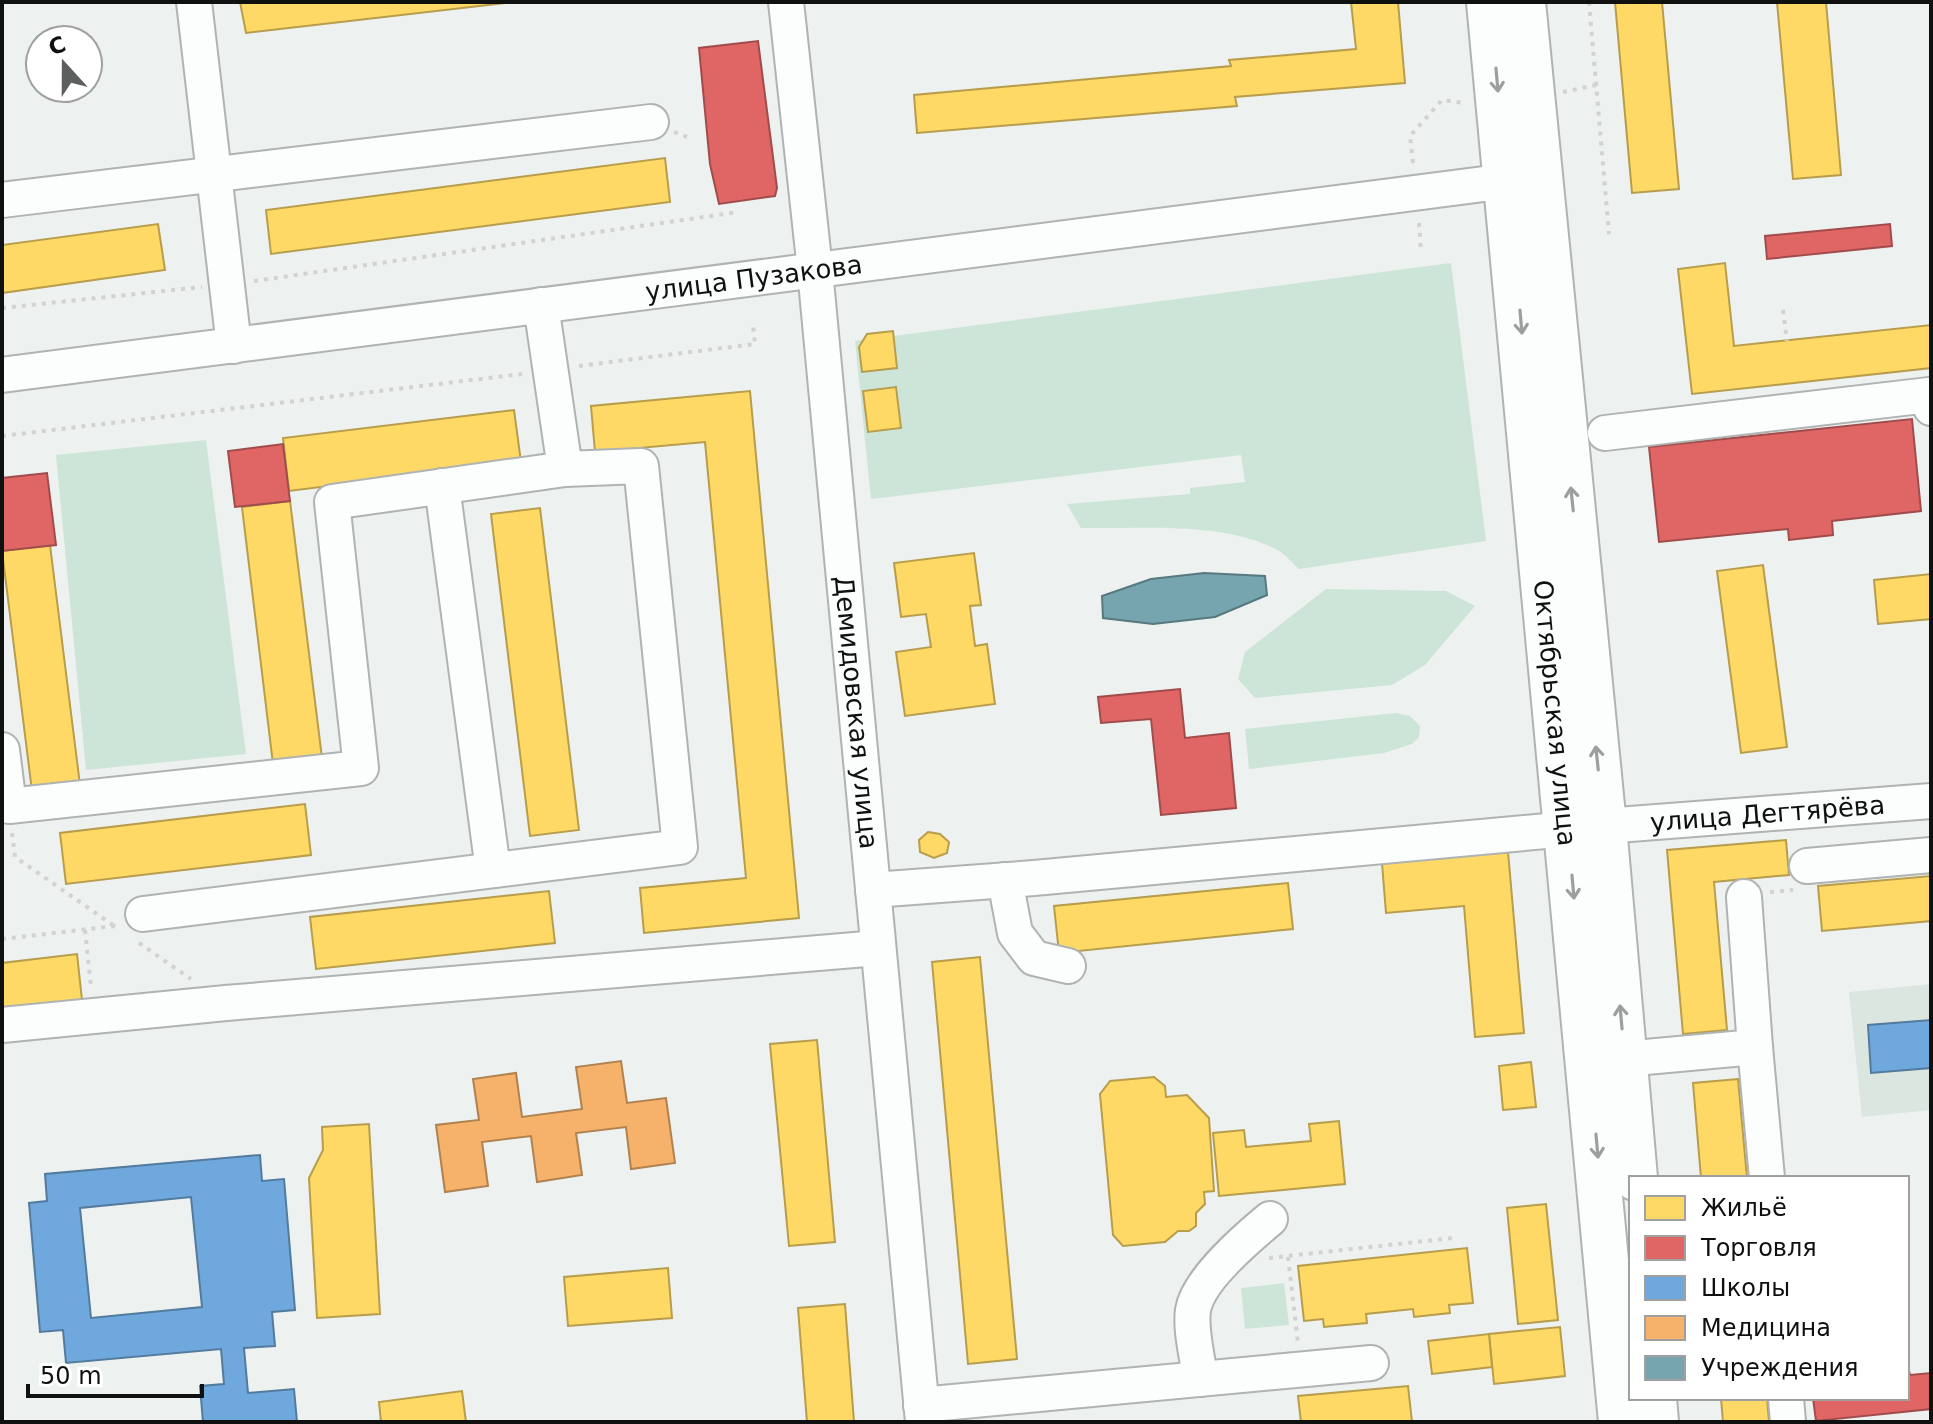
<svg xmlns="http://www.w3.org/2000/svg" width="1933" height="1424" font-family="'DejaVu Sans',sans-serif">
<rect width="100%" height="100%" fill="#edf1ef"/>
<path fill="#dce6e1" d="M1931,984v126l-69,7 -13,-125z"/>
<g fill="#cde5d8">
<path d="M1451,263l35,278 -187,28c-7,-6 -15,-16 -23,-20 -55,-28 -136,-20 -195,-21l-14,-24 123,-10v-6l55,-6 -4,-27 -370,44 -16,-158z"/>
<path d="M206,440l40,314 -160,16 -30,-315z"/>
<path d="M1326,589l120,2 29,15 -50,59 -33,20 -137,13 -17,-19 7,-27z"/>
<path d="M1396,713l14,3 10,10 -1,11 -7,7 -28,9 -135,16 -4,-40z"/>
<path d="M1284,1283l5,42 -44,4 -4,-41z"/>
</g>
<g fill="#ffd966" stroke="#b79d4c" stroke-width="2">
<path d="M240,2h274l-268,31z"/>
<path d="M1351,2h47l7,81 -170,14 2,9 -320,27 -3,-38 317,-29 -2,-6 127,-11z"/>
<path d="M1615,2h47l17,187 -47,4z"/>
<path d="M1777,2h49l15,173 -48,4z"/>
<path d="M665,158l5,44 -399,52 -5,-44z"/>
<path d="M158,224l7,46 -163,23v-48z"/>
<path d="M1725,263l9,83 197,-21v43l-239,26 -14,-125z"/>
<path d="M893,331l4,37 -35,4 -3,-25 8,-13z"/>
<path d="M896,387l5,41 -33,4 -5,-41z"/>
<path d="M750,391l49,527 -155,15 -4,-45 106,-10 -41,-436 -110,10 -4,-46z"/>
<path d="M514,410l7,52 -232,29 -6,-53z"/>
<path d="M290,501l32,257 -49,6 -31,-257z"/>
<path d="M540,508l39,322 -49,6 -39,-322z"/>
<path d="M50,545l30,240 -48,6 -30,-240z"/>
<path d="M974,553l7,52 -11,1 5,40 12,-2 8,60 -90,12 -9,-64 35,-5 -5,-33 -25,3 -7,-54z"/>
<path d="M1763,565l24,182 -46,6 -24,-182z"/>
<path d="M1931,574v45l-53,5 -4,-44z"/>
<path d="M305,804l6,51 -245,29 -6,-51z"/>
<path d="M928,832l12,2 9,8 -2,11 -13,5 -14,-6 -1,-12z"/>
<path d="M1786,840l3,35 -75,7 13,148 -44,4 -16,-184z"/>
<path d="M1508,852l16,181 -49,4 -11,-131 -78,7 -4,-50z"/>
<path d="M1931,876v45l-109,10 -4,-45z"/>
<path d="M1288,883l5,46 -234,24 -5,-47z"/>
<path d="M549,891l6,52 -239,26 -6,-52z"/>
<path d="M77,954l5,46 -80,10v-47z"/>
<path d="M980,957l37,402 -49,5 -36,-402z"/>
<path d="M817,1040l18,202 -46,4 -19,-202z"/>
<path d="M1531,1062l5,45 -33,3 -4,-44z"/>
<path d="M1154,1077l11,9 1,11 21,-2 22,23 5,73 -10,1 1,12 -9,9v13l-7,5h-11l-13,11 -42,4 -10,-11 -13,-141 10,-13z"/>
<path d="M1738,1079l9,99h-46l-8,-95z"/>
<path d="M1339,1121l6,63 -126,12 -6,-63 31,-3 2,17 65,-6 -2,-17z"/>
<path d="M369,1124l11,190 -63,4 -8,-140 14,-28 -1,-23z"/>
<path d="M1546,1204l12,116 -40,4 -11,-116z"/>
<path d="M1467,1248l6,55 -24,2 1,8 -36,4 -1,-8 -47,5 1,9 -43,4 -1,-8 -19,2 -6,-55z"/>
<path d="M668,1268l4,50 -104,8 -4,-49z"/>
<path d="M845,1304l9,118h-47l-9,-114z"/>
<path d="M1560,1327l5,49 -71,8 -5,-50z"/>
<path d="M1489,1334l3,33 -60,7 -4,-33z"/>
<path d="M1408,1386l4,36h-111l-3,-26z"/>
<path d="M462,1391l4,31h-85l-2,-20z"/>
<path d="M1721,1398h46l2,24h-46z"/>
</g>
<g fill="#e06666" stroke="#a14c4c" stroke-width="2">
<path d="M758,41l19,147 -2,8 -56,8 -9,-40 -11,-116z"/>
<path d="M1890,224l2,22 -125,13 -2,-23z"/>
<path d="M1912,419l9,92 -89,10 1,14 -44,5 -1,-11 -129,13 -10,-95z"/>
<path d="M283,444l7,57 -55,6 -7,-56z"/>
<path d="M47,473l9,72 -54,6v-73z"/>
<path d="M1180,689l5,49 44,-5 7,75 -75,7 -10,-96 -50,4 -3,-26z"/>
<path d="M1907,1362l3,13 21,-2v36l-115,12 -3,-23h94z"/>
</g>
<g fill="#6fa8dc" stroke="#527b9e" stroke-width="2" fill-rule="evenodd">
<path d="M1931,1020v48l-60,5 -3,-48z"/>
<path d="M260,1155l2,26 22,-2 11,131 -23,2 3,34 -31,2 4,45 46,-4 3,33h-94l-3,-36 24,-2 -3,-35 -155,14 -3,-33 -23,2 -11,-129 18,-2 -2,-27zM191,1197l11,110 -111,11 -11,-110z"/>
</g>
<path fill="#f6b26b" stroke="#b0824f" stroke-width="2" d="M621,1061l6,42 39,-5 9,65 -44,6 -5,-42 -50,6 6,42 -45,7 -6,-46 -49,6 6,44 -43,6 -9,-67 43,-5 -6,-41 43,-6 6,44 60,-8 -6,-42z"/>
<path fill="#76a5af" stroke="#57797f" stroke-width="2" d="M1204,573l61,3 2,19 -52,22 -62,7 -50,-6 -1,-22 49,-17z"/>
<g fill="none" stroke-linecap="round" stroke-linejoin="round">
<g stroke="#afb3b1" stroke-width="38">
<g id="minor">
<path d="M194,2l40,344"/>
<path id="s1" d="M786,2l29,268 108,1152"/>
<path d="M2,200l649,-78"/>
<path id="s2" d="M2,375l1505,-194"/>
<path d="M1605,433l324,-38 2,13"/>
<path d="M442,486l51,384"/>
<path d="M2,750l7,56 352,-38 -29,-266 233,-33"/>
<path id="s3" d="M1604,826l327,-25"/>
<path d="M1807,866l124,-11"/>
<path d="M1005,880l10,53 19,25 34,8"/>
<path d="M873,890l161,-12 534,-49"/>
<path d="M1744,897l11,150"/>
<path d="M143,914l537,-67 -39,-381 -76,3 -24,-164"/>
<path d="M2,1025l224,-22 652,-55"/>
<path d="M1624,1059l131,-12 12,131"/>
<path d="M1200,1379c-2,-21 -10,-48 -7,-69 5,-30 54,-72 77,-91"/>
<path d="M1786,1398l2,24"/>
<path d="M921,1405l450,-42"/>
</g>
</g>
<g stroke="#afb3b1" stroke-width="48">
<g id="major">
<path id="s4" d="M1489,2l132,1420"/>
<path d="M1523,2l81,824 31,352"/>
<path d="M1654,1398l2,24"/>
</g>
</g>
<g stroke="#d1d2d1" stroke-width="4" stroke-dasharray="4 6" stroke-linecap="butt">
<path d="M1589,2l20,232"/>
<path d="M1563,92l33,-7"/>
<path d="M674,132l16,6"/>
<path d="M1413,163l-3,-27 32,-36 23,3"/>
<path d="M1419,223l2,29"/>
<path d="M254,281l485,-69"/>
<path d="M2,308l200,-21"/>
<path d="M1783,310l4,31"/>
<path d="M579,366l176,-22 -2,-19"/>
<path d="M2,436l520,-62"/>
<path d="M12,833l3,24 98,68"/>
<path d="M1770,892l23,-2"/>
<path d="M85,930l6,57"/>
<path d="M2,939l113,-13 4,3"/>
<path d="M139,943l52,36"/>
<path d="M1288,1257l10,86"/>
<path d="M1269,1258l184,-20"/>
</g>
<use href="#minor" stroke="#fcfdfd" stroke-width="34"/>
<use href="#major" stroke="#fcfdfd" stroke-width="44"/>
</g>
<defs><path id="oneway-shaft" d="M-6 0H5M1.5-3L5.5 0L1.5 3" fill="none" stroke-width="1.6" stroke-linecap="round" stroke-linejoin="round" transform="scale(2)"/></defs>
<g stroke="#9d9f9e">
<use href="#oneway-shaft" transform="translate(1497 80) rotate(85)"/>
<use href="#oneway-shaft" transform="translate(1521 322) rotate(85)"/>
<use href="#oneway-shaft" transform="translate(1572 499) rotate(-96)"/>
<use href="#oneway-shaft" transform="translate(1597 758) rotate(-96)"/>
<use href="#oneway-shaft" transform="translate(1573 887) rotate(85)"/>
<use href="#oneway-shaft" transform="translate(1621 1017) rotate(-95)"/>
<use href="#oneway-shaft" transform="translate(1597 1146) rotate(85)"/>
</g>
<g text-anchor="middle" stroke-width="8" stroke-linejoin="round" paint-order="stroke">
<g font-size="26" fill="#0e110f" stroke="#fff">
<text dy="9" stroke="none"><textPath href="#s2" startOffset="758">улица Пузакова</textPath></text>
<text dy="9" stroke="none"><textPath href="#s1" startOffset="714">Демидовская улица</textPath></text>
<text dy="9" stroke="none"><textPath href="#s4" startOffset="714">Октябрьская улица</textPath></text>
<text dy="9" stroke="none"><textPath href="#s3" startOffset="164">улица Дегтярёва</textPath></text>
</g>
</g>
<rect width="1933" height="1424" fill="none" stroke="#0e110f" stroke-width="8"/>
<rect x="1629" y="1176" width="280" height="224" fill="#ffffff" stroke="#9fa09f" stroke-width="2"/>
<rect x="1645" y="1196" width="40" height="24" fill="#ffd966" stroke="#9fa09f" stroke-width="2"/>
<text x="1701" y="1216" font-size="24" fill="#0e110f">Жильё</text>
<rect x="1645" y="1236" width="40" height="24" fill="#e06666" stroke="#9fa09f" stroke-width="2"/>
<text x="1701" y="1256" font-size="24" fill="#0e110f">Торговля</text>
<rect x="1645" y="1276" width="40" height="24" fill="#6fa8dc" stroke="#9fa09f" stroke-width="2"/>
<text x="1701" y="1296" font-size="24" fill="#0e110f">Школы</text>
<rect x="1645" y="1316" width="40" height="24" fill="#f6b26b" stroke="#9fa09f" stroke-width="2"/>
<text x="1701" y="1336" font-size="24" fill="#0e110f">Медицина</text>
<rect x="1645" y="1356" width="40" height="24" fill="#76a5af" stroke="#9fa09f" stroke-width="2"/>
<text x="1701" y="1376" font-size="24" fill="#0e110f">Учреждения</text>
<g transform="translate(64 64) rotate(339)"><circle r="38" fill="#ffffff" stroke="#9fa09f" stroke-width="2"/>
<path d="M0-6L14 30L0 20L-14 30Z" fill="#5c5f5d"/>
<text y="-12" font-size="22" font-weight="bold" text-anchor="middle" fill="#0e110f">С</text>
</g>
<path d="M28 1384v12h174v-12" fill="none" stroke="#0e110f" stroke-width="4"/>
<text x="40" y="1384" font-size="24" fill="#0e110f" stroke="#ffffff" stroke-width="6" paint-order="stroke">50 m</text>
</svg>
